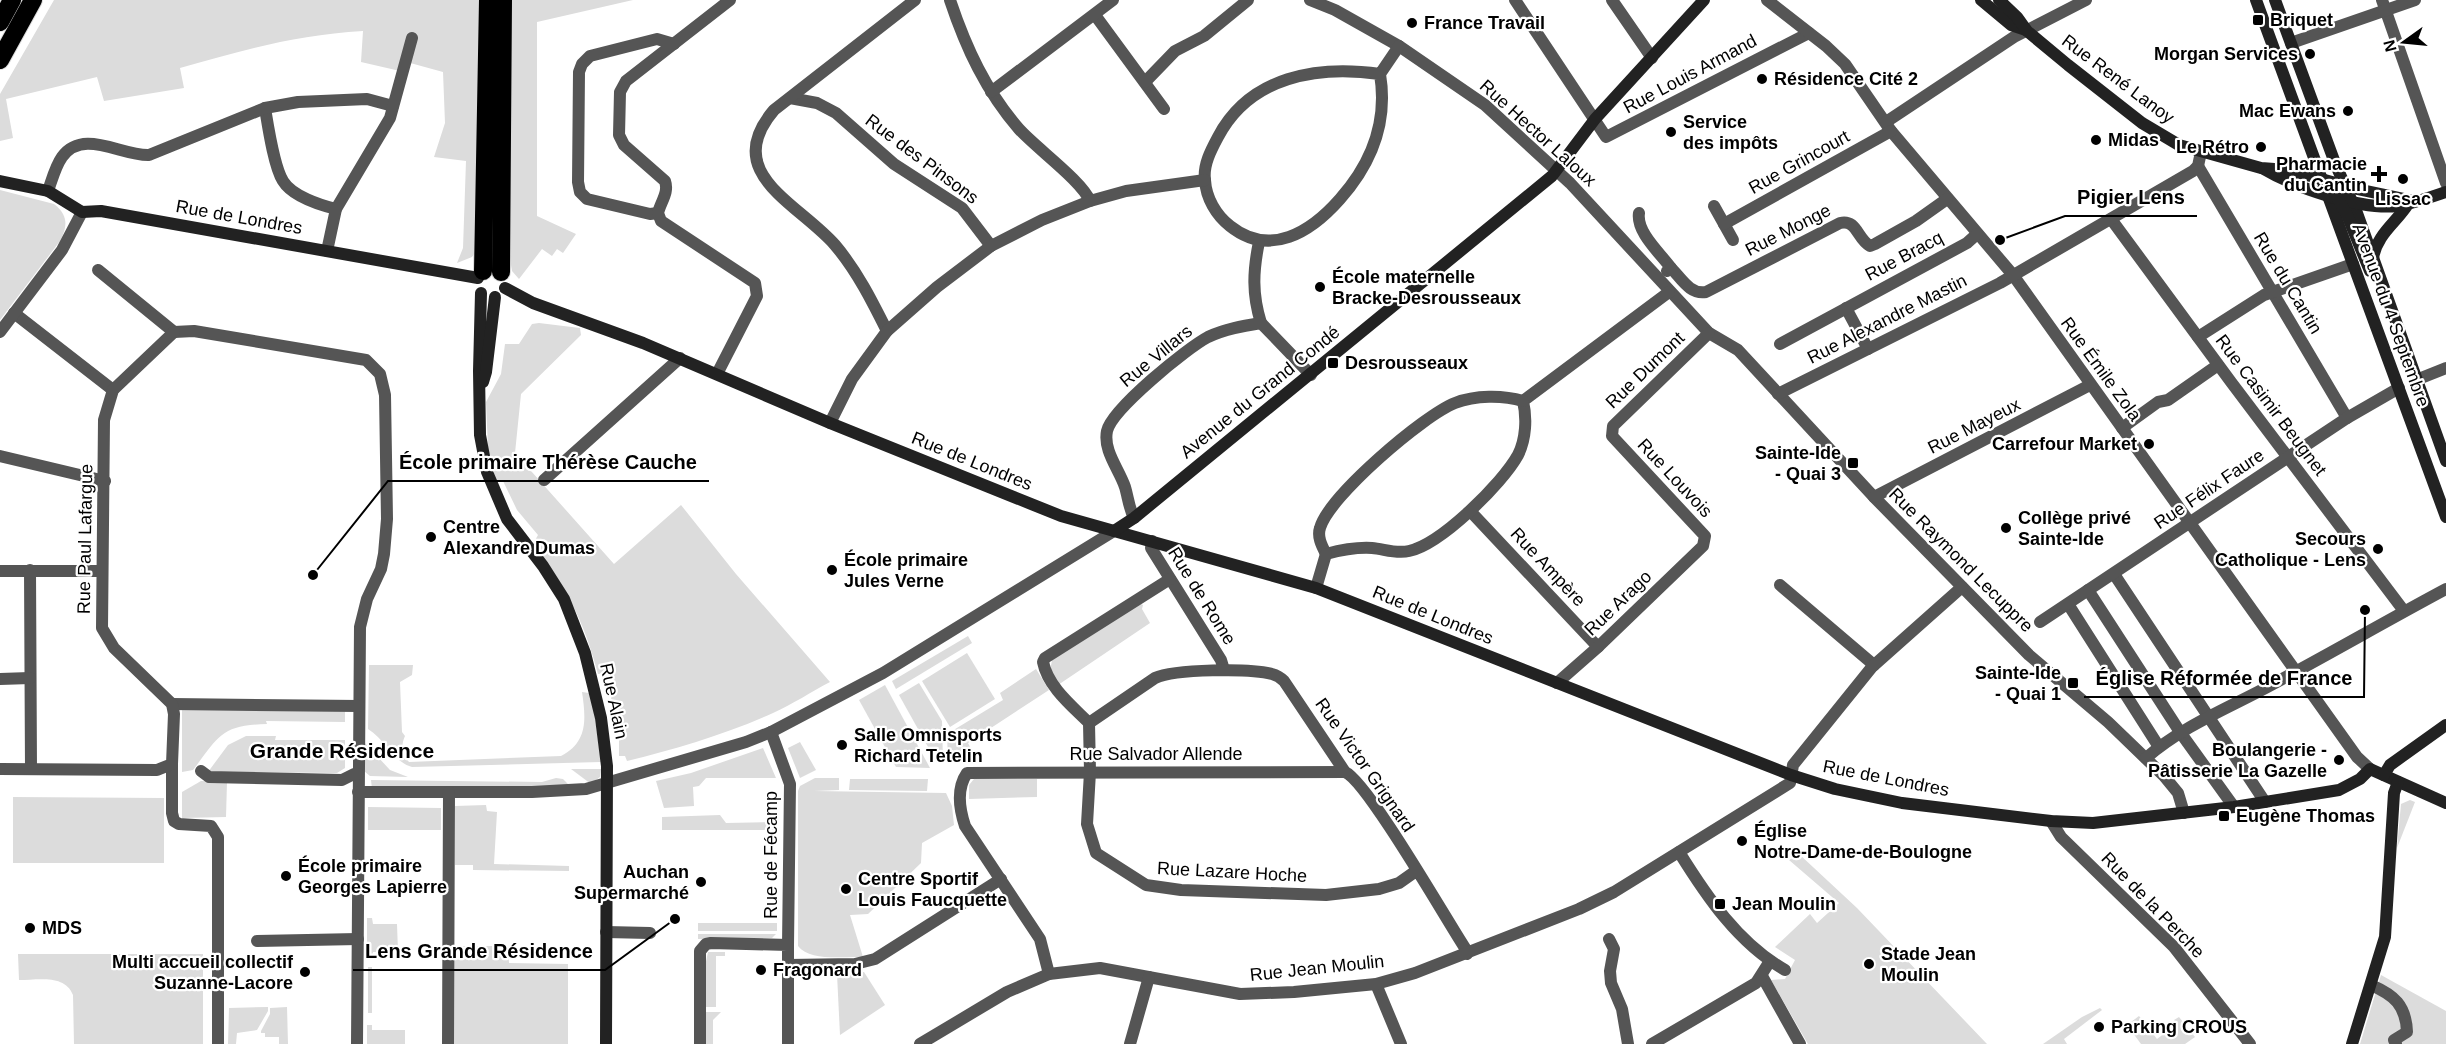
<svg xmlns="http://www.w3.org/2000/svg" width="2446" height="1044" font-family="Helvetica,sans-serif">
<rect width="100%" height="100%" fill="#fff"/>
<g fill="#dcdcdc">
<path d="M54,0h425l-2,250 -5,7 -15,6 6,-15 3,-87 -32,-4 11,-34 -2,-51 -40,-11 -3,10 -39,-9 2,-31c-67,4 -120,19 -183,37l4,20 -80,13 -7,-24 -91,22 7,39 -13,3v-47z"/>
<path d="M510,0h123l-96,22v194l39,18 -13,19 -6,-4 -5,7 -10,-7 -23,30 -7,-8 -1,-6z"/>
<path d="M0,190l54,14c14,11 14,22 6,37l-60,79z"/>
<path d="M539,323l41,5 1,7 -60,59 -6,59 99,111 67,-59 55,69 94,108c-19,10 -37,22 -57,31 -47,21 -97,36 -146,48l-2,-5h-6v-19l-13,-64 -8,1c-14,-53 -32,-88 -65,-130l5,-9 -21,-25 -14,-29 -7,1 -8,-34 -2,-46 15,-28 4,-30h14l13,-20z"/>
<path d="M1139,603l4,2 -1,4 8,14 -92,62 -8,-14 2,-11z"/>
<path d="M968,636l4,7 -76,46 -4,-8z"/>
<path d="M967,653l28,46 -45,28 -28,-46z"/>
<path d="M369,665h44l-1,10 -12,7 2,50 3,4c-4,9 -4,18 4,26l152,-6c27,-14 25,-37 21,-64l7,1 3,4 9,65 -189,5c-19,-5 -27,-28 -44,-38z"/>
<path d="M1036,669l13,21 -81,53 10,19h-30l-1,-28 56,-34 -3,-7z"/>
<path d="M919,683l23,38 1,42h-6l-38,-68z"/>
<path d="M885,685l45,83 -34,-1 -37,-67z"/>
<path d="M182,709l163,1v12l-79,-1 1,3c-46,1 -48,12 -74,46l-11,2z"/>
<path d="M246,736h30l-1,4h70v28l-8,5 -129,-1 20,-27z"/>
<path d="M363,741l27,29 18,7 -38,-1 -6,-5z"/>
<path d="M800,742l16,28 -16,8 -12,-30z"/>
<path d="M763,748l13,30h-70l-7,8 -6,1 1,19 -30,2 -8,-27 35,-8z"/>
<path d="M571,769h30l-1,8 -9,7z"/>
<path d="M556,778l7,1 7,7 -198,3 -1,-9 171,2z"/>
<path d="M815,778h24v12l-25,1 132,2 6,13 2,19 -32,18 -1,20 -53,51 -18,1 13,42c-19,-1 -53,5 -65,-11v-155l2,-5z"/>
<path d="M850,779h78l-1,12 -78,-1z"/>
<path d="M974,779h63v18l-68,2v-14z"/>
<path d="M201,781l26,1 -1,35 -44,1v-26z"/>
<path d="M13,797l151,1v65h-151z"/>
<path d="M2410,800l5,2 -18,46 4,-44z"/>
<path d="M486,805l1,6 10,1 -3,52 75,2v5l-96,-1v-5h-18v-59z"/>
<path d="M368,807l73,1v22h-73z"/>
<path d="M720,815l6,8 49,-1v8h-113v-13z"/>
<path d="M1799,854l58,54 130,136h-179l-37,-64 14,-1 10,-19 -20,-13 35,-33 7,9 22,-20 -50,-43z"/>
<path d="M367,918h5l1,6h24l1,28h-25l-1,7h-5z"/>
<rect x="698" y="923" width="79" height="8"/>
<path d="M698,934h78l-4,4 -74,1z"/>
<path d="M454,946h54l1,17 59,1v80h-115z"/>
<path d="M708,952h17v4h-9v51h-11v-41z"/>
<path d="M18,954h185v90h-129l-1,-49c-8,-21 -35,-15 -54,-15z"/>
<rect x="368" y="967" width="4" height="46"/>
<path d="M864,972l21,33 -45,30 -3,-61z"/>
<path d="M2381,975l65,36v33h-86z"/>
<path d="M268,1007v4l-11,19 -20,3 -1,11h-8l1,-36z"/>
<path d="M287,1007l1,37h-9v-7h-14v-4h-4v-2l9,-17v-6z"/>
<path d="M2100,1008l2,2 -38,29 3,5h-24l39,-27z"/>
<path d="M705,1012h16l-8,8v24h-8z"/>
<path d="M2139,1016l18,23 20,-15 -3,-4 5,-3 16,20 -10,7h-44l-14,-19z"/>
<path d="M367,1025h5v5h33v14h-38z"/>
</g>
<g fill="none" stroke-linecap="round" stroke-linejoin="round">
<g stroke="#dbdbdb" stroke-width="20">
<g id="highway">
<path d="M0,22l12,-22"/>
<path d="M0,60l33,-60"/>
<path d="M483,271l5,-271"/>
<path d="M501,272l2,-272"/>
</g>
</g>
<g stroke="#555" stroke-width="12">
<path d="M950,0c16,48 36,91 69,129 17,19 63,52 71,72"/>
<path d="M1310,0l25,10 64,36 86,59 85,78 139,150 29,17 136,147 155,158 79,67 56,54 14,17 6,20"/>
<path d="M1515,0l91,137 203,-104"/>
<path d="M1612,0l40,58"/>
<path d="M1767,0l59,46 19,18 46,67 122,144 344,482 13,12"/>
<path d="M2382,0l64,183"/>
<path d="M1095,15l69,94"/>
<path d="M2291,43l124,-43"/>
<path d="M1380,74c8,48 -8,89 -40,125 -29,33 -70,59 -110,27 -14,-11 -24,-28 -25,-46 -2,-15 6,-30 13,-43 32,-61 100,-72 162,-63l19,-28"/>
<path d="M1145,82l30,-31 29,-15 44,-36"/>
<path d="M991,92l122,-92"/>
<path d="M790,98l27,5 19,10 58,51 68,44 29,38"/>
<path d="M265,108c3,18 9,59 18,73 9,15 37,24 53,28"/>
<path d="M1886,122l128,-85 72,-37"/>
<path d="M2198,166l149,252"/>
<path d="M48,191c4,-11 7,-24 14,-34 21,-29 59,-1 87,-2l116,-47 33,-6 69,-3 26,7"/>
<path d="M1714,206l19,34"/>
<path d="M658,213l-8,1 -63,-15 -7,-7 -2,-10 1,-110 3,-8 8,-8 67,-17 17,5"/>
<path d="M1639,213c-3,19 21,40 32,55l-4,3"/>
<path d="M2111,219l120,163 173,229"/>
<path d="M1724,224l167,-93"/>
<path d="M1259,242c-6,29 -7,52 2,81"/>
<path d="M327,251l9,-42 54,-91 22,-80"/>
<path d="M1671,268c10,10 19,27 35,24l134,-69c17,-4 17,16 30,23l5,-2 41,-23 31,-22"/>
<path d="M98,270l76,62"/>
<path d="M1846,308l22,41"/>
<path d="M14,313l99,77"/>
<path d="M887,331c-15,-30 -30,-60 -52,-86 -37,-42 -115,-72 -61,-135l141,-110"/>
<path d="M0,332l62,-82 20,-38"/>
<path d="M174,332l20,-1 172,29 14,14 5,21 2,124 -3,35 -3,15 -14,30 -7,28 -3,417"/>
<path d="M2198,337l66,-42 89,-31"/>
<path d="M1780,344l187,-101 10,-9"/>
<path d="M717,374l40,-78 -2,-13 -94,-62 -3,-8c3,-12 11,-20 7,-32l-41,-36 -5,-10 1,-43 6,-11 104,-81"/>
<path d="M2416,380l30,-12"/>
<path d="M1778,394l222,-111 193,-112 5,-5 3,-14"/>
<path d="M830,423l22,-44 35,-48 50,-44 54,-41 51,-26 48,-19 36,-10 79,-11"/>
<path d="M2122,428l36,-26 10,-2 50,-35"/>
<path d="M0,456l105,25"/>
<path d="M544,480l136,-122"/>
<path d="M1874,497l216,-112"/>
<path d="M1471,512l127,135"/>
<path d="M1134,518c-5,-10 -6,-21 -9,-31 -6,-18 -22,-36 -18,-56 5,-22 80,-83 101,-94 17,-8 35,-11 53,-14l50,52"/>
<path d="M1152,541l-1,7 70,112 3,10"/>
<path d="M1326,554c15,-4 31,-7 46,-6 12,1 24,6 37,3 32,-7 93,-67 109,-96 8,-16 9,-37 5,-54l146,-109"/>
<path d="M1326,554c-4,-8 -9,-17 -6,-26 9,-32 104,-113 135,-125 20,-8 48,-8 68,-2"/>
<path d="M30,570l1,199"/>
<path d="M0,571h102"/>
<path d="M2114,574l151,228"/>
<path d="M1780,585l94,80"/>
<path d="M1316,588l10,-34"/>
<path d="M2088,590l92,142 54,75"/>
<path d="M2068,604l91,143"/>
<path d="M2040,622l307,-204 52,-30"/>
<path d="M0,679l30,-1"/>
<path d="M1557,683l41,-36 105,-101 2,-10 -93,-100 1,-10 96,-93"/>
<path d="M172,704l187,2"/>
<path d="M1089,723c-17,-17 -41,-36 -46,-61l2,-4 125,-79"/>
<path d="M771,732l19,52 -2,161"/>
<path d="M2146,758c38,-33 83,-50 127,-74 58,-31 115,-64 173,-95"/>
<path d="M172,764v49l2,8 5,3 32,2 7,11v207"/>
<path d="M0,769l157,1 15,-6 2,-50 -2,-10 -58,-56 -12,-20 2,-208 9,-30 61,-58"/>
<path d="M201,771l8,6 133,3 12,-6h4"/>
<path d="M358,792h174l54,-3 160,-47 25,-10 112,-59 231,-142"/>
<path d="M2051,821l10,16 113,110 76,97"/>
<path d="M1679,852c28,45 59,91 106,118"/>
<path d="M1416,871l-17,12 -20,6 -53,6 -145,-5 -35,-5 -50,-32 -9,-29 3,-52 -1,-49 66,-45c19,-9 96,-10 117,-4 4,1 9,4 12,7l61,91c22,9 101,147 120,176l2,6"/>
<path d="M606,932l44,1"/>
<path d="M1609,939l5,10 -4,22 1,12 11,26 6,35"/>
<path d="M257,941l101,-2"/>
<path d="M788,965l67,-1 20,-5 126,-80"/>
<path d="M1049,974l-9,-35 -75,-113c-6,-18 -9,-37 2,-53l378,-1"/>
<path d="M1762,976l38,68"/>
<path d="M1376,984l25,60"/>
<path d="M2371,985c23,10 35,20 36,47l-13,8 2,4"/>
<path d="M448,1044l1,-252"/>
<path d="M700,1044v-93l6,-7 5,-1 77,2v99"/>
<path d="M920,1044l87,-52 42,-18 51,-6 140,26 54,-2 82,-8 39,-11 164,-64 35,-17 176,-109 3,-18 79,-98 90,-80"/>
<path d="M1130,1044l19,-67"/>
<path d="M1652,1044l104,-61 14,-22"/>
</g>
<g stroke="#222" stroke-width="12">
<path d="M1981,0l30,25 15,5"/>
<path d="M1999,0l18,17 10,14 41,34 74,58 37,22 82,23 28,2 68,19 57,12"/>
<path d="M2256,0l190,517"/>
<path d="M2275,0l60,163 22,50 89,248"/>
<path d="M2264,169c32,19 97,41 133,37 12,-1 37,-10 49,-14"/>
<path d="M0,181l48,10 34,21 19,-1 377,67"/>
<path d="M2335,194l12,21 23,56"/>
<path d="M2373,258c4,-24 23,-35 35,-54"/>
<path d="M505,288l28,15 110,40 187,80 231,93 255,72 475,187 44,14 67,14 149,18 42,2 141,-16 105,-17 21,-11 10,-10 76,34"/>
<path d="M481,293l-2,78 1,64 7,37 20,47 36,47 21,33 21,54 16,65 6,48 -1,278"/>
<path d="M483,382l3,-10 9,-75"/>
<path d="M1114,531l20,-13 418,-342 43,-57 109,-119"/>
<path d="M2384,775l6,-10 56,-40"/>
<path d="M2352,1044l33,-107 9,-144 4,-11"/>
</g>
<use href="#highway" stroke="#000" stroke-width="18"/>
</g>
<g fill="#000" stroke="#fff" stroke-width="2">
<rect x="2252" y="14" width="12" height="12" rx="3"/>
<circle cx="1412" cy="23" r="6"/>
<circle cx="2310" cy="54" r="6"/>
<circle cx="1762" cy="79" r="6"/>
<circle cx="2348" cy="111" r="6"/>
<circle cx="1671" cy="132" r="6"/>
<circle cx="2096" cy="140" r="6"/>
<circle cx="2261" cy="147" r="6"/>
<path d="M2376 165h6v6h6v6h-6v6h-6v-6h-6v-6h6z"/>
<circle cx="2403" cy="179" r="6"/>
<circle cx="1320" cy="287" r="6"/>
<rect x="1327" y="357" width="12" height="12" rx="3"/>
<circle cx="2149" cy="444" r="6"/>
<rect x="1847" y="457" width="12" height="12" rx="3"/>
<circle cx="2006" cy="528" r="6"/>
<circle cx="431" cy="537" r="6"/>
<circle cx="2378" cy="549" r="6"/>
<circle cx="832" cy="570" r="6"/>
<rect x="2067" y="677" width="12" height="12" rx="3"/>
<circle cx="842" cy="745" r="6"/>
<circle cx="2339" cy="760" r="6"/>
<rect x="2218" y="810" width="12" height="12" rx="3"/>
<circle cx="1742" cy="841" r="6"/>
<circle cx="286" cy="876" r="6"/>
<circle cx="701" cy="882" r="6"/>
<circle cx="846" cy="889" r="6"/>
<rect x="1714" y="898" width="12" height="12" rx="3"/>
<circle cx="30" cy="928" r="6"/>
<circle cx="1869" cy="964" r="6"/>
<circle cx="761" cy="970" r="6"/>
<circle cx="305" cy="972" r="6"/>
<circle cx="2099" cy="1027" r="6"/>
</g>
<g text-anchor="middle" stroke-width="4.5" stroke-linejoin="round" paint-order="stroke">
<g font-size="18" font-weight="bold" fill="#000" stroke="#fff" text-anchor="start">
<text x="2270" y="26">Briquet</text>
<text x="1424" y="29">France Travail</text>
<text x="2298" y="60" text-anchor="end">Morgan Services</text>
<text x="1774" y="85">Résidence Cité 2</text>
<text x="2336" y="117" text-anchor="end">Mac Ewans</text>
<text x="1683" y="128">Service<tspan x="1683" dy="21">des impôts</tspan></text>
<text x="2108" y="146">Midas</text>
<text x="2249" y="153" text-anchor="end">Le Rétro</text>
<text x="2367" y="170" text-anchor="end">Pharmacie<tspan x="2367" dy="21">du Cantin</tspan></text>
<text x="2403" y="205" text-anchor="middle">Lissac</text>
<text x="1332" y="283">École maternelle<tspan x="1332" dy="21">Bracke-Desrousseaux</tspan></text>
<text x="1345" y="369">Desrousseaux</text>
<text x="2137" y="450" text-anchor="end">Carrefour Market</text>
<text x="1841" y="459" text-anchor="end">Sainte-Ide<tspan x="1841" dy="21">- Quai 3</tspan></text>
<text x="2018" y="524">Collège privé<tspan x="2018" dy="21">Sainte-Ide</tspan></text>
<text x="443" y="533">Centre<tspan x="443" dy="21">Alexandre Dumas</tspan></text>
<text x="2366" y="545" text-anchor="end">Secours<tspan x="2366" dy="21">Catholique - Lens</tspan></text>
<text x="844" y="566">École primaire<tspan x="844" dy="21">Jules Verne</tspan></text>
<text x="2061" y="679" text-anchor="end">Sainte-Ide<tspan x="2061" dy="21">- Quai 1</tspan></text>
<text x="854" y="741">Salle Omnisports<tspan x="854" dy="21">Richard Tetelin</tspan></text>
<text x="2327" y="756" text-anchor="end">Boulangerie -<tspan x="2327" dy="21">Pâtisserie La Gazelle</tspan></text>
<text x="2236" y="822">Eugène Thomas</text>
<text x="1754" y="837">Église<tspan x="1754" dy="21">Notre-Dame-de-Boulogne</tspan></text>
<text x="298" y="872">École primaire<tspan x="298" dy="21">Georges Lapierre</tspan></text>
<text x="689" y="878" text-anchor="end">Auchan<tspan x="689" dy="21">Supermarché</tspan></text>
<text x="858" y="885">Centre Sportif<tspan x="858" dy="21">Louis Faucquette</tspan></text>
<text x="1732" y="910">Jean Moulin</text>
<text x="42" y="934">MDS</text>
<text x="1881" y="960">Stade Jean<tspan x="1881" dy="21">Moulin</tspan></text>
<text x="293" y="968" text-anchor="end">Multi accueil collectif<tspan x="293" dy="21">Suzanne-Lacore</tspan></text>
<text x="773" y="976">Fragonard</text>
<text x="2111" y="1033">Parking CROUS</text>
</g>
<g font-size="18" fill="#000" stroke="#fff">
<text transform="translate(1690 74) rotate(-28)" y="6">Rue Louis Armand</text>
<text transform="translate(2118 79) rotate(37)" y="6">Rue René Lanoy</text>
<text transform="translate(1538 133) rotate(42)" y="6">Rue Hector Laloux</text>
<text transform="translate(922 159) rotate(37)" y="6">Rue des Pinsons</text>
<text transform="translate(1799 162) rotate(-29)" y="6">Rue Grincourt</text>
<text transform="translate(239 217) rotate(10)" y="6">Rue de Londres</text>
<text transform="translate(1788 230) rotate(-27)" y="6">Rue Monge</text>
<text transform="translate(1904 256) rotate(-28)" y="6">Rue Bracq</text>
<text transform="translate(2288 283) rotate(59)" y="6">Rue du Cantin</text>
<text transform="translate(2391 315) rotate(70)" y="6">Avenue du 4 Septembre</text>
<text transform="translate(1887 319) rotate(-27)" y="6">Rue Alexandre Mastin</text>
<text transform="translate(1156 356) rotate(-39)" y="6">Rue Villars</text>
<text transform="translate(2101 369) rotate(54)" y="6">Rue Émile Zola</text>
<text transform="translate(1645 370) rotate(-44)" y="6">Rue Dumont</text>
<text transform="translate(1260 392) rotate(-39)" y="6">Avenue du Grand Condé</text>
<text transform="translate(2271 405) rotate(53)" y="6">Rue Casimir Beugnet</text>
<text transform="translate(1974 426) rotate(-27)" y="6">Rue Mayeux</text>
<text transform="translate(972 461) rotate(22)" y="6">Rue de Londres</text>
<text transform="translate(1675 478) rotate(47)" y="6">Rue Louvois</text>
<text transform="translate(2209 489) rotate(-34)" y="6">Rue Félix Faure</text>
<text transform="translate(85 539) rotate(-89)" y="6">Rue Paul Lafargue</text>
<text transform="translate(1961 560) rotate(45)" y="6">Rue Raymond Lecuppre</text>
<text transform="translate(1548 567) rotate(47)" y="6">Rue Ampère</text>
<text transform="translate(1202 596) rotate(58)" y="6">Rue de Rome</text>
<text transform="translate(1618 603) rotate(-44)" y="6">Rue Arago</text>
<text transform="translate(1433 615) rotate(22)" y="6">Rue de Londres</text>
<text transform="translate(614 701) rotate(78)" y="6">Rue Alain</text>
<text x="1156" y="760">Rue Salvador Allende</text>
<text transform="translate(1365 765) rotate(55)" y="6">Rue Victor Grignard</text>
<text transform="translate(1886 778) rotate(11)" y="6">Rue de Londres</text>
<text transform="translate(771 855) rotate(-90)" y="6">Rue de Fécamp</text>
<text transform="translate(1232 872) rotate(3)" y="6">Rue Lazare Hoche</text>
<text transform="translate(2153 905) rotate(46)" y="6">Rue de la Perche</text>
<text transform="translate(1317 968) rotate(-6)" y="6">Rue Jean Moulin</text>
</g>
<g font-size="21" font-weight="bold" fill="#000" stroke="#fff">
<text x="342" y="758">Grande Résidence</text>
</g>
</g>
<path fill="none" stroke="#000" stroke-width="2" d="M2000 240L2065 216H2197M313 575L388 481H709M2365 610L2364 697H2084M675 919L605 970H353"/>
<g fill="#000" stroke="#fff" stroke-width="2">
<circle cx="2000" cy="240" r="6"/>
<circle cx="313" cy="575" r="6"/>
<circle cx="2365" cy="610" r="6"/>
<circle cx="675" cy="919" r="6"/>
</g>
<g font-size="20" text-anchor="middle" font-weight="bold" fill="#000" stroke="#fff" stroke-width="4.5" stroke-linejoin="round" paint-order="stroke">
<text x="2131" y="204">Pigier Lens</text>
<text x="548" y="469">École primaire Thérèse Cauche</text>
<text x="2224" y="685">Église Réformée de France</text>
<text x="479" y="958">Lens Grande Résidence</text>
</g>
<g transform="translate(2404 42) rotate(255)" stroke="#ffffff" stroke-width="4.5" paint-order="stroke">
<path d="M0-4.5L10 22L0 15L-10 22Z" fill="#000000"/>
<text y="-9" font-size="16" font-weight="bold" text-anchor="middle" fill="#000000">N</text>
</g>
</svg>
